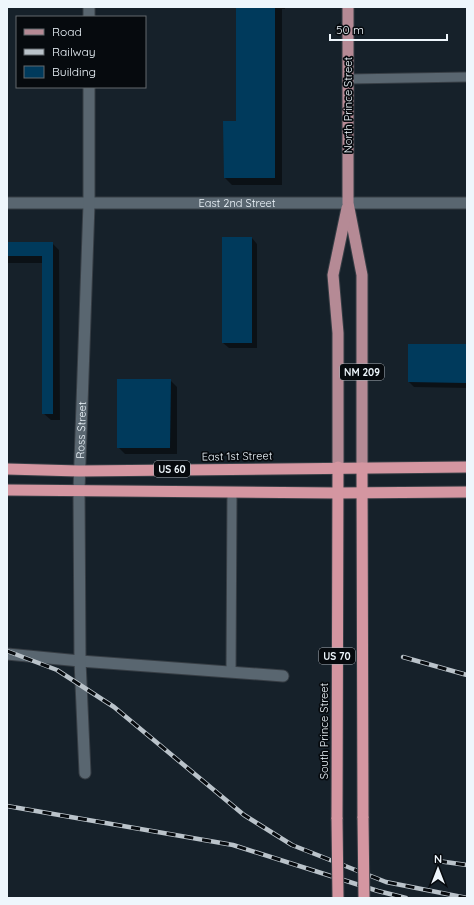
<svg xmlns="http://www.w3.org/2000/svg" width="474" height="905" font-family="Quicksand,sans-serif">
<rect width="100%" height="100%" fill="#16212a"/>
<g fill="#0007">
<path d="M237,7h48v2h-3v176h-50l-7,-7 12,-56z"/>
<path d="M252,238l5,6v104h-28l-6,-5z"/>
<path d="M7,243h45l7,7 1,170h-9l-8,-7v-150h-36z"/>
<path d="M466,345l1,2v41l-53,-1 -5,-5z"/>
<path d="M170,380l7,7v67h-52l-7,-7z"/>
</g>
<g fill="#003a5c">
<path d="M236,7h39v171h-51l-1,-57h13z"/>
<rect x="222" y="237" width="30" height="106"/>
<path d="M7,242h46v172h-11v-158h-35z"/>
<path d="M408,344h58v39l-58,-1z"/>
<path d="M117,379h54l-1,69h-53z"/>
</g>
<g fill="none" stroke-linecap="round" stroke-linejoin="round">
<g stroke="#373e45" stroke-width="11">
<g id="service">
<path d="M348,79l119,-2"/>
<path d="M231,672l1,-180"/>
</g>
</g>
<g stroke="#373e45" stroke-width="13">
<g id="minor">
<path d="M89,7v10"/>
<path id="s1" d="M7,203h460"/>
<path d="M7,654l73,7 203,15"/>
<path id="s2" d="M85,773l-5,-112 -1,-171 10,-286v-117"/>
</g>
</g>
<g stroke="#373e45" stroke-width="13">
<g id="primary">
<path d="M348,7v196l14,72v193"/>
<path d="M338,467v-134l-5,-58 14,-67"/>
</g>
</g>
<g stroke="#373e45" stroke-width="13">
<g id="trunk">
<path d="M362,468l1,350"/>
<path d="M7,469l72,2 388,-4"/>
<path d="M7,490l330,3 130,-1"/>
<path d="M337,819l1,-352"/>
</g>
</g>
<use href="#service" stroke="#596670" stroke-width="9"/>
<use href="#minor" stroke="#596670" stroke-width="11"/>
<use href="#primary" stroke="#b58a95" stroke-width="11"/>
<use href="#trunk" stroke="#d496a1" stroke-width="11"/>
<g stroke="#bac3ca" stroke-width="4.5">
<g id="rail">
<path d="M7,651l50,19 57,37 130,108 48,30 94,37 81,16"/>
<path d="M403,657l64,18"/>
<path d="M7,806l226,39 145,46 28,7"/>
<path d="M438,861l29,4"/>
</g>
</g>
<use href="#rail" stroke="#060a0e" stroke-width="3" stroke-dasharray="9" stroke-linecap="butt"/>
<g stroke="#373e45" stroke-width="13" stroke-linecap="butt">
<g id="trunk-bridge">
<path d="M363,818l1,80"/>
<path d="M337,819l1,79"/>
</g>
</g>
<use href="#trunk-bridge" stroke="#d496a1" stroke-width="11"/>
</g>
<g text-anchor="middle" stroke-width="3.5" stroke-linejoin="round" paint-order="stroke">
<g fill="#060a0e" stroke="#a8afb5" stroke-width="1">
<rect x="340" y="364" width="44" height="16" rx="3"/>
<rect x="154" y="461" width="36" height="16" rx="3"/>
<rect x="319" y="648" width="36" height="16" rx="3"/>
</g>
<g font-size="10" font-weight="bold" fill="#eef6fc">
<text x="362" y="376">NM 209</text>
<text x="172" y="473">US 60</text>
<text x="337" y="660">US 70</text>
</g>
<g font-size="11" fill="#eef6fc" stroke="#060a0e">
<text transform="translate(348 105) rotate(-90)" y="4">North Prince Street</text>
<text dy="4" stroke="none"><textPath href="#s1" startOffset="230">East 2nd Street</textPath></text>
<text dy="4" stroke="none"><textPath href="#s2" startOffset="343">Ross Street</textPath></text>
<text transform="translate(237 456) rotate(-1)" y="4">East 1st Street</text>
<text transform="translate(324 731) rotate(-90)" y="4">South Prince Street</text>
</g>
</g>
<rect width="474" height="905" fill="none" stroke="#eef6fc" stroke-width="16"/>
<rect x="16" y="16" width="130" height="72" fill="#060a0e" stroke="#63686d"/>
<rect x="24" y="29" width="20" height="6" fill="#b58a95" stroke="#63686d"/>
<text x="52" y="36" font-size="12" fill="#eef6fc">Road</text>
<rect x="24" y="49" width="20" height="6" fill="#bac3ca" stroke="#63686d"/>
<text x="52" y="56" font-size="12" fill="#eef6fc">Railway</text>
<rect x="24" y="66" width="20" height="12" fill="#003a5c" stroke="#63686d"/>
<text x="52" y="76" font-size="12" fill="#eef6fc">Building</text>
<g transform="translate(438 869)" stroke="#060a0e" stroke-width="3" paint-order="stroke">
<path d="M0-3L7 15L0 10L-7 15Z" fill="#eef6fc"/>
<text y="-6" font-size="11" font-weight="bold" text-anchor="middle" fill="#eef6fc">N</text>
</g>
<path d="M330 34v6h117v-6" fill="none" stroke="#eef6fc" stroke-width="2"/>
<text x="336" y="34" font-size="12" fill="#eef6fc" stroke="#060a0e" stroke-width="3" paint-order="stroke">50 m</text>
</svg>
